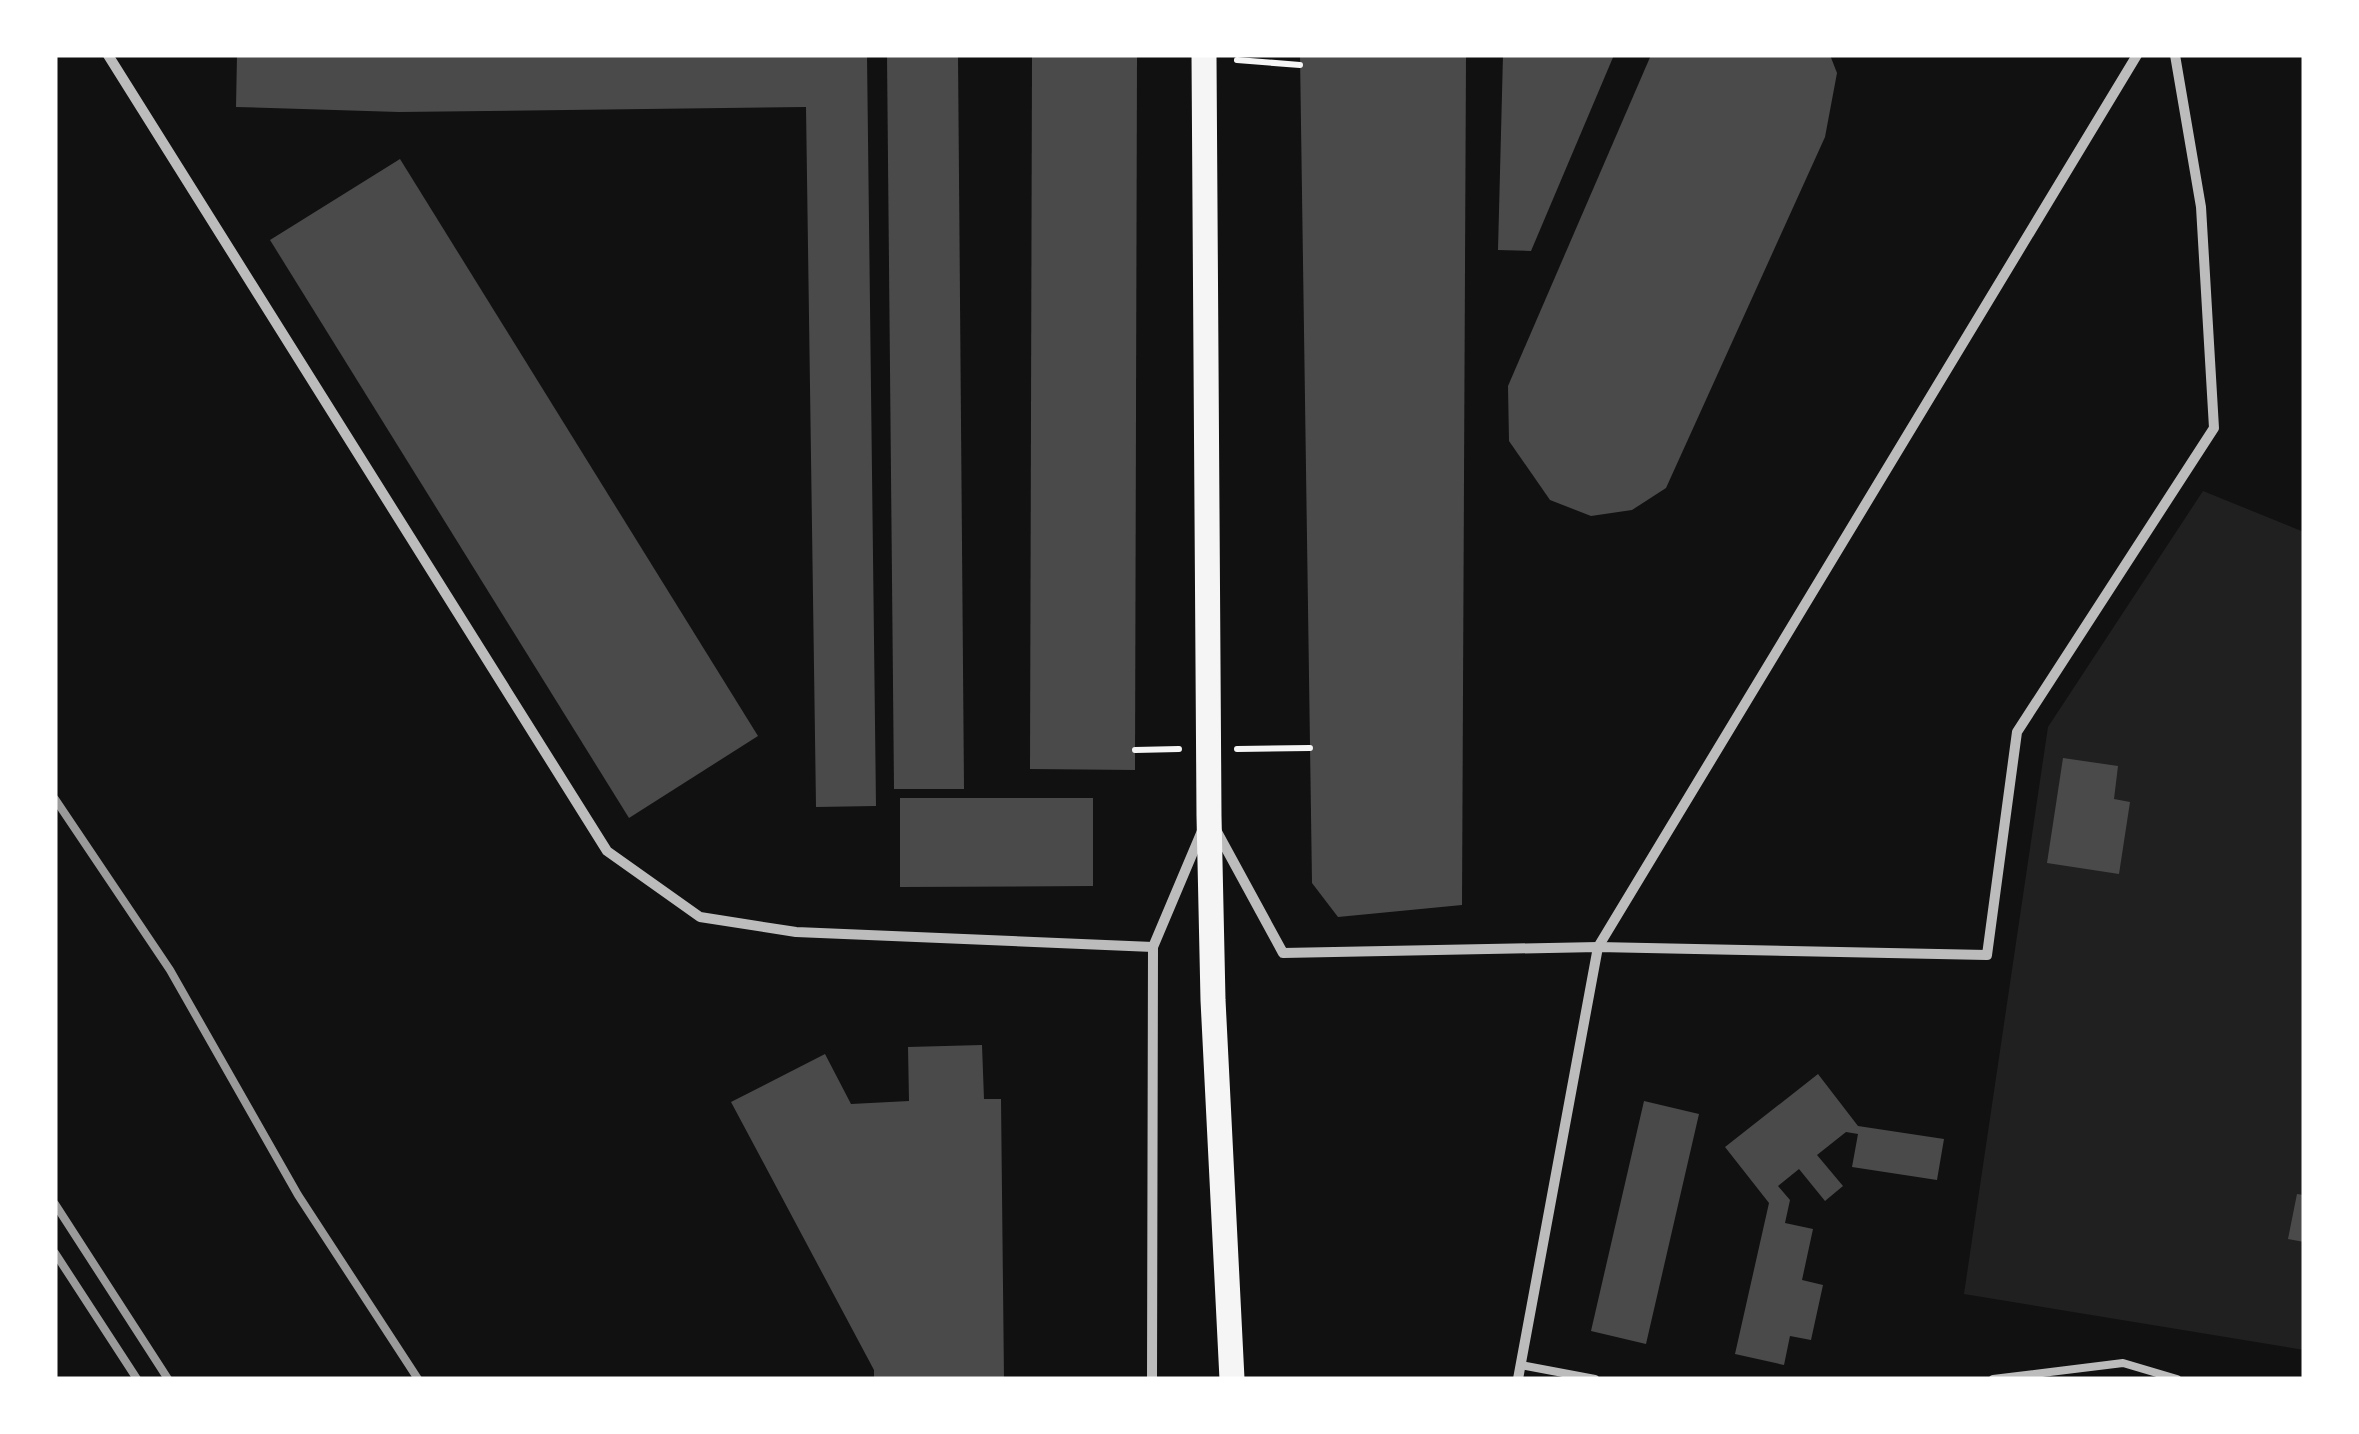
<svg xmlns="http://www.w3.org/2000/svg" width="2359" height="1434" font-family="Karla,sans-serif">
<rect width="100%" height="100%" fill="#111"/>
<path fill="#202020" d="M2203,491l101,41v818l-340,-56 84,-567z"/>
<g fill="#4a4a4a">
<path d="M237,55h630l9,751 -60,1 -10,-700 -407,5 -163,-5z"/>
<path d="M887,55h71l6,734h-70z"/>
<path d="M1032,55h105l-2,715 -105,-1z"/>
<path d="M1300,55h166l-4,850 -124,12 -26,-34z"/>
<path d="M1503,55h111l-83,196 -33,-1z"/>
<path d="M1651,55h179l7,18 -12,64 -159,351 -34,22 -41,6 -41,-16 -41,-59 -1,-55z"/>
<path d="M400,159l358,577 -129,82 -359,-578z"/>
<path d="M2063,758l55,8 -4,33 16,3 -11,72 -72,-11z"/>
<path d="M900,798h193v88l-193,1z"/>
<path d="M982,1045l2,54h17l3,280h-130v-9l-143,-268 94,-48 26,50 58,-3 -1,-54z"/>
<path d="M1818,1074l40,52 86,13 -7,41 -85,-13 6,-33 -12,-2 -29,23 26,31 -18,15 -26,-32 -21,17 12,14 -5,23 28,6 -11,51 21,5 -12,55 -21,-4 -6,29 -49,-11 34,-151 -44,-56z"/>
<path d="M1644,1101l55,13 -53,230 -55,-13z"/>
<path d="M2297,1194l7,1v47l-16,-3z"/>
</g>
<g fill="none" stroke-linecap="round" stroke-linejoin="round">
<g stroke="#f5f5f5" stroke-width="6">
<path d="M1237,60l63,5"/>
<path d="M1237,749l73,-1"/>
<path d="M1135,750l44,-1"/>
</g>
<g stroke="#bcbcbc" stroke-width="8">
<path d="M1521,1365l74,14"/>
<path d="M1993,1379l130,-16 54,16"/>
</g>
<g stroke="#bcbcbc" stroke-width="10">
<path d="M108,55l499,796 93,66 96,15 357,15"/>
<path d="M1216,830l67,123 315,-6 389,8 30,-223 197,-304 -13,-221 -26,-152"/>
<path d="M1152,1379l1,-432 49,-116"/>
<path d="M1518,1379l80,-432 539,-892"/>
</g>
<path stroke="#f5f5f5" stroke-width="25" d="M1204,55l5,761 4,184 19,379"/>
<g stroke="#9a9a9a" stroke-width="8">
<path d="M55,799l115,171 128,225 120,184"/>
<path d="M55,1204l113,175"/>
<path d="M55,1253l82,126"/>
</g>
</g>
<rect width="2359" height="1434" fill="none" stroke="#ffffff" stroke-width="115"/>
</svg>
